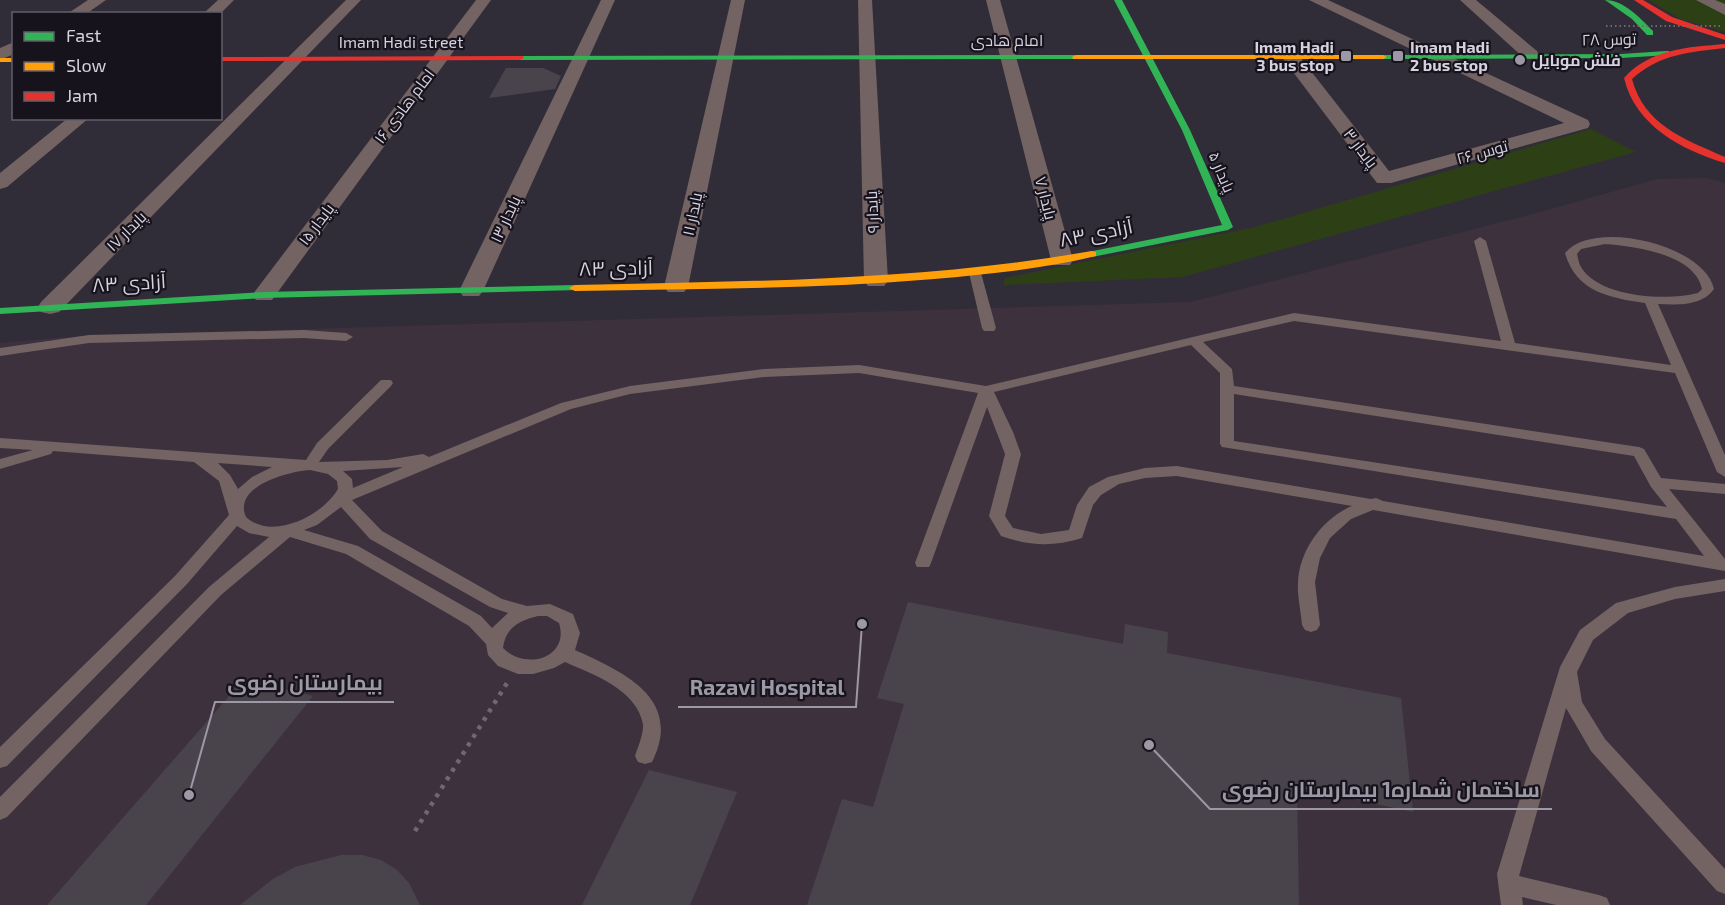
<svg xmlns="http://www.w3.org/2000/svg" width="1725" height="905" font-family="'Exo 2',Cairo,sans-serif">
<rect width="100%" height="100%" fill="#312d38"/>
<path fill="#3e313e" d="M1707,178l18,5v722h-1725v-562l80,-7 1111,-34 346,-89 120,-34z"/>
<g fill="#2d4015">
<path d="M1649,0h76v32l-45,-13z"/>
<path d="M1591,129l45,23 -454,125 -179,8 2,-7 250,-51z"/>
</g>
<g fill="#49444c">
<path d="M506,68h37l18,8 -6,13 -66,9z"/>
<path d="M908,602l215,42 2,-20 43,8 -1,21 234,45 12,114 -116,-25 2,118h-492l35,-106 31,8 31,-103 -27,-6z"/>
<path d="M244,679l69,17 -167,209h-99z"/>
<path d="M649,770l88,22 -47,113h-108z"/>
<path d="M341,855h21l19,5 16,10 12,13 11,22h-180l33,-26 22,-12z"/>
</g>
<g fill="none" stroke-linecap="round" stroke-linejoin="round">
<path stroke="#72686b" stroke-width="4.5" stroke-dasharray="4 6" stroke-linecap="butt" d="M415,831l92,-148"/>
<g fill="#736362" fill-rule="evenodd">
<path d="M1480,237l6,4 29,102 156,22 -26,-62c-35,-5 -69,-11 -80,-50 28,-35 140,-8 149,36 -12,17 -36,16 -56,15l67,151v22l-8,-5 -42,-99 -381,-52 -91,21 29,27 2,17 405,61 5,2 17,29 64,6v10l-56,-5 56,70v12l-352,-61 -22,9 -21,19 -10,20 -5,24 5,43 -3,5 -6,2 -6,-2 -3,-5c-1,-14 -5,-29 -4,-42 1,-33 25,-65 54,-77l-175,-30 -32,2 -26,6 -18,11 -8,10 -11,33c-30,9 -51,8 -81,-2l-12,-20 16,-62 -18,-47 -56,156 -2,4h-12l-2,-4 63,-170 -119,-20 -95,4 -134,17 -59,15 -219,91 30,31 120,68 25,7 23,-2 23,10 7,19 -5,17c48,22 109,48 77,112l-7,2 -7,-2 -3,-6c3,-9 9,-23 8,-32 -7,-35 -49,-49 -78,-62l-11,6 -21,6h-15l-20,-8 -10,-11 -2,-11 -17,-18 -123,-72 -56,-17 -69,58 -214,222 -7,3v-23l209,-210 60,-50 -20,-4 -12,-7 -50,58 -180,182 -7,2v-21l175,-171 54,-61 -10,-34 -25,-19 -141,-11 -2,3 -51,15v-10l33,-9 -33,-2v-10l306,22 11,-17 64,-63h10l2,3 -2,3 -63,63 -9,13 68,-2 36,-6 6,3 132,-54 69,-17 134,-17 95,-4 127,21 308,-73 207,28 -27,-100zM1605,244c29,2 90,10 97,45l-4,4c-30,8 -99,5 -117,-26 -2,-3 -3,-9 -4,-13l4,-5zM1191,345l29,28v71l2,3 454,72 28,37 -321,-55 -7,-3 -5,1 -194,-33 -32,2 -37,9 -19,10 -12,18 -8,25 -28,4 -28,-6 -8,-12 16,-62 -8,-22 -19,-40zM1234,394l400,62 17,31 16,20 -433,-66zM218,463l54,4 -20,10 -14,12 -8,-14zM403,467l-50,21 -1,-9 -9,-8zM310,470l18,4 9,7 1,8c-16,27 -66,52 -92,28 -14,-31 44,-46 64,-47zM341,507l29,32 120,68 18,6 -16,15 -11,-12 -123,-70 -54,-16 13,-5zM538,616h9l12,7c11,35 -34,48 -56,25 2,-20 17,-28 35,-32z"/>
<path d="M975,269l6,4 15,55 -2,3h-10l-2,-3 -13,-55z"/>
<path d="M304,330l42,3 7,4 -7,4 -42,-3 -215,5 -89,13v-8l89,-13z"/>
<path d="M1725,579v12l-50,8 -47,14 -35,27 -16,32 5,30 23,37 120,130v25l-8,-3 -126,-140 -25,-43 -47,168 80,19 8,3 3,7h-54l-34,-8 1,8h-22l-4,-31 63,-207 20,-37 36,-27 59,-16z"/>
</g>
<g fill="#736362" fill-rule="evenodd">
<path d="M88,0h18l-20,14h-19z"/>
<path d="M218,0h16l-14,14h-17z"/>
<path d="M346,0h15l-302,312 -9,2 -9,-2 -3,-5 3,-5z"/>
<path d="M476,0h15l-219,300h-16l-4,-5 4,-5z"/>
<path d="M601,0h14l-132,291 -4,5h-16l-4,-5z"/>
<path d="M731,0h14l-57,287 -4,5h-16l-4,-5z"/>
<path d="M858,0h14l16,281 -4,5h-16l-4,-5z"/>
<path d="M986,0h14l73,260 -3,5h-16l-3,-5z"/>
<path d="M1309,0h19l260,120 2,4 -2,4 -197,55h-14l-93,-123 -2,-4 2,-4h12l93,119 175,-48z"/>
<path d="M1460,0h16l61,51 2,4 -2,4h-12z"/>
<path d="M1696,0h19l10,4v11z"/>
<path d="M14,42v12l-14,6v-12z"/>
<path d="M68,118h21l-82,69 -7,2v-16z"/>
</g>
<g fill="#30b455" fill-rule="evenodd">
<path d="M1114,0h8l68,130 43,97 -5,3 -136,27 -4,-1v-4l134,-27 -40,-95z"/>
<path d="M1605,0c19,0 35,18 48,31v4h-6l-15,-16z"/>
<path d="M1666,51h3v4l-48,3 -238,1 -4,-2 4,-2 238,-1z"/>
<path d="M1076,55l4,2 -1,2 -559,1 -4,-2 4,-2z"/>
<path d="M575,285l6,3 -2,2 -315,8 -264,16v-6l264,-16z"/>
</g>
<g fill="#ff9f0a" fill-rule="evenodd">
<path d="M1076,55h307l4,2 -4,2h-310l-1,-2z"/>
<rect x="0" y="58" width="14" height="4"/>
<path d="M1092,251l4,1v4c-53,13 -108,18 -162,23 -119,10 -239,10 -359,12l-6,-3 6,-3c175,-4 344,-4 517,-34z"/>
</g>
<g fill="#e5322d" fill-rule="evenodd">
<path d="M1634,0h9l29,17 53,18v5l-59,-19z"/>
<path d="M1725,44v4c-35,4 -66,6 -93,31 12,46 52,60 93,78v6c-44,-13 -90,-38 -101,-85 26,-29 64,-31 101,-34z"/>
<path d="M523,56l1,2 -4,2 -300,1v-4z"/>
</g>
<path stroke="#72686b" stroke-width="2" stroke-dasharray="1.5 3" stroke-linecap="butt" d="M1606,26h116"/>
</g>
<g fill="#9c98a5" stroke="#16131c" stroke-width="2">
<rect x="1340" y="50" width="12" height="12" rx="3"/>
<rect x="1392" y="50" width="12" height="12" rx="3"/>
<circle cx="1520" cy="60" r="6"/>
</g>
<g text-anchor="middle" stroke-width="4.5" stroke-linejoin="round" paint-order="stroke">
<g font-size="16" fill="#d6d1df" stroke="#16131c">
<text transform="translate(1609 39) rotate(-1)" y="6">توس ۲۸</text>
<text x="1007" y="46">امام هادی</text>
<text x="401" y="48">Imam Hadi street</text>
<text transform="translate(404 106) rotate(-53)" y="6">امام هادی ۱۶</text>
<text transform="translate(1361 148) rotate(53)" y="6">پایدار ۳</text>
<text transform="translate(1482 152) rotate(-15)" y="6">توس ۲۶</text>
<text transform="translate(1222 172) rotate(67)" y="6">پایدار ۵</text>
<text transform="translate(1046 198) rotate(76)" y="6">پایدار ۷</text>
<text transform="translate(872 212) rotate(-93)" y="6">پایدار ۹</text>
<text transform="translate(692 214) rotate(-78)" y="6">پایدار ۱۱</text>
<text transform="translate(505 219) rotate(-65)" y="6">پایدار ۱۳</text>
<text transform="translate(316 224) rotate(-53)" y="6">پایدار ۱۵</text>
<text transform="translate(126 231) rotate(-45)" y="6">پایدار ۱۷</text>
</g>
<g font-size="16" font-weight="bold" fill="#d6d1df" stroke="#16131c" text-anchor="start">
<text x="1334" y="53" text-anchor="end">Imam Hadi<tspan x="1334" dy="18">3 bus stop</tspan></text>
<text x="1410" y="53">Imam Hadi<tspan x="1410" dy="18">2 bus stop</tspan></text>
<text x="1532" y="66">فلش موبایل</text>
</g>
<g font-size="20" fill="#d6d1df" stroke="#16131c">
<text transform="translate(1096 233) rotate(-11)" y="7">آزادی ۸۳</text>
<text transform="translate(616 268) rotate(-1)" y="7">آزادی ۸۳</text>
<text transform="translate(129 283) rotate(-3)" y="7">آزادی ۸۳</text>
</g>
</g>
<path fill="none" stroke="#9c98a5" stroke-width="2" d="M189 795L215 702H394M862 624L856 707H678M1149 745L1210 809H1552"/>
<g fill="#9c98a5" stroke="#16131c" stroke-width="2">
<circle cx="189" cy="795" r="6"/>
<circle cx="862" cy="624" r="6"/>
<circle cx="1149" cy="745" r="6"/>
</g>
<g font-size="21" text-anchor="middle" font-weight="bold" fill="#9c98a5" stroke="#16131c" stroke-width="4.5" stroke-linejoin="round" paint-order="stroke">
<text x="305" y="690">بیمارستان رضوی</text>
<text x="767" y="695">Razavi Hospital</text>
<text x="1381" y="797">ساختمان شماره1 بیمارستان رضوی</text>
</g>
<rect x="12" y="12" width="210" height="108" fill="#16131c" stroke="#635f6a" stroke-width="1.5"/>
<rect x="24" y="32" width="30" height="9" fill="#30b455" stroke="#635f6a" stroke-width="1.5"/>
<text x="66" y="42" font-size="18" fill="#d6d1df">Fast</text>
<rect x="24" y="62" width="30" height="9" fill="#ff9f0a" stroke="#635f6a" stroke-width="1.5"/>
<text x="66" y="72" font-size="18" fill="#d6d1df">Slow</text>
<rect x="24" y="92" width="30" height="9" fill="#e5322d" stroke="#635f6a" stroke-width="1.5"/>
<text x="66" y="102" font-size="18" fill="#d6d1df">Jam</text>
</svg>
